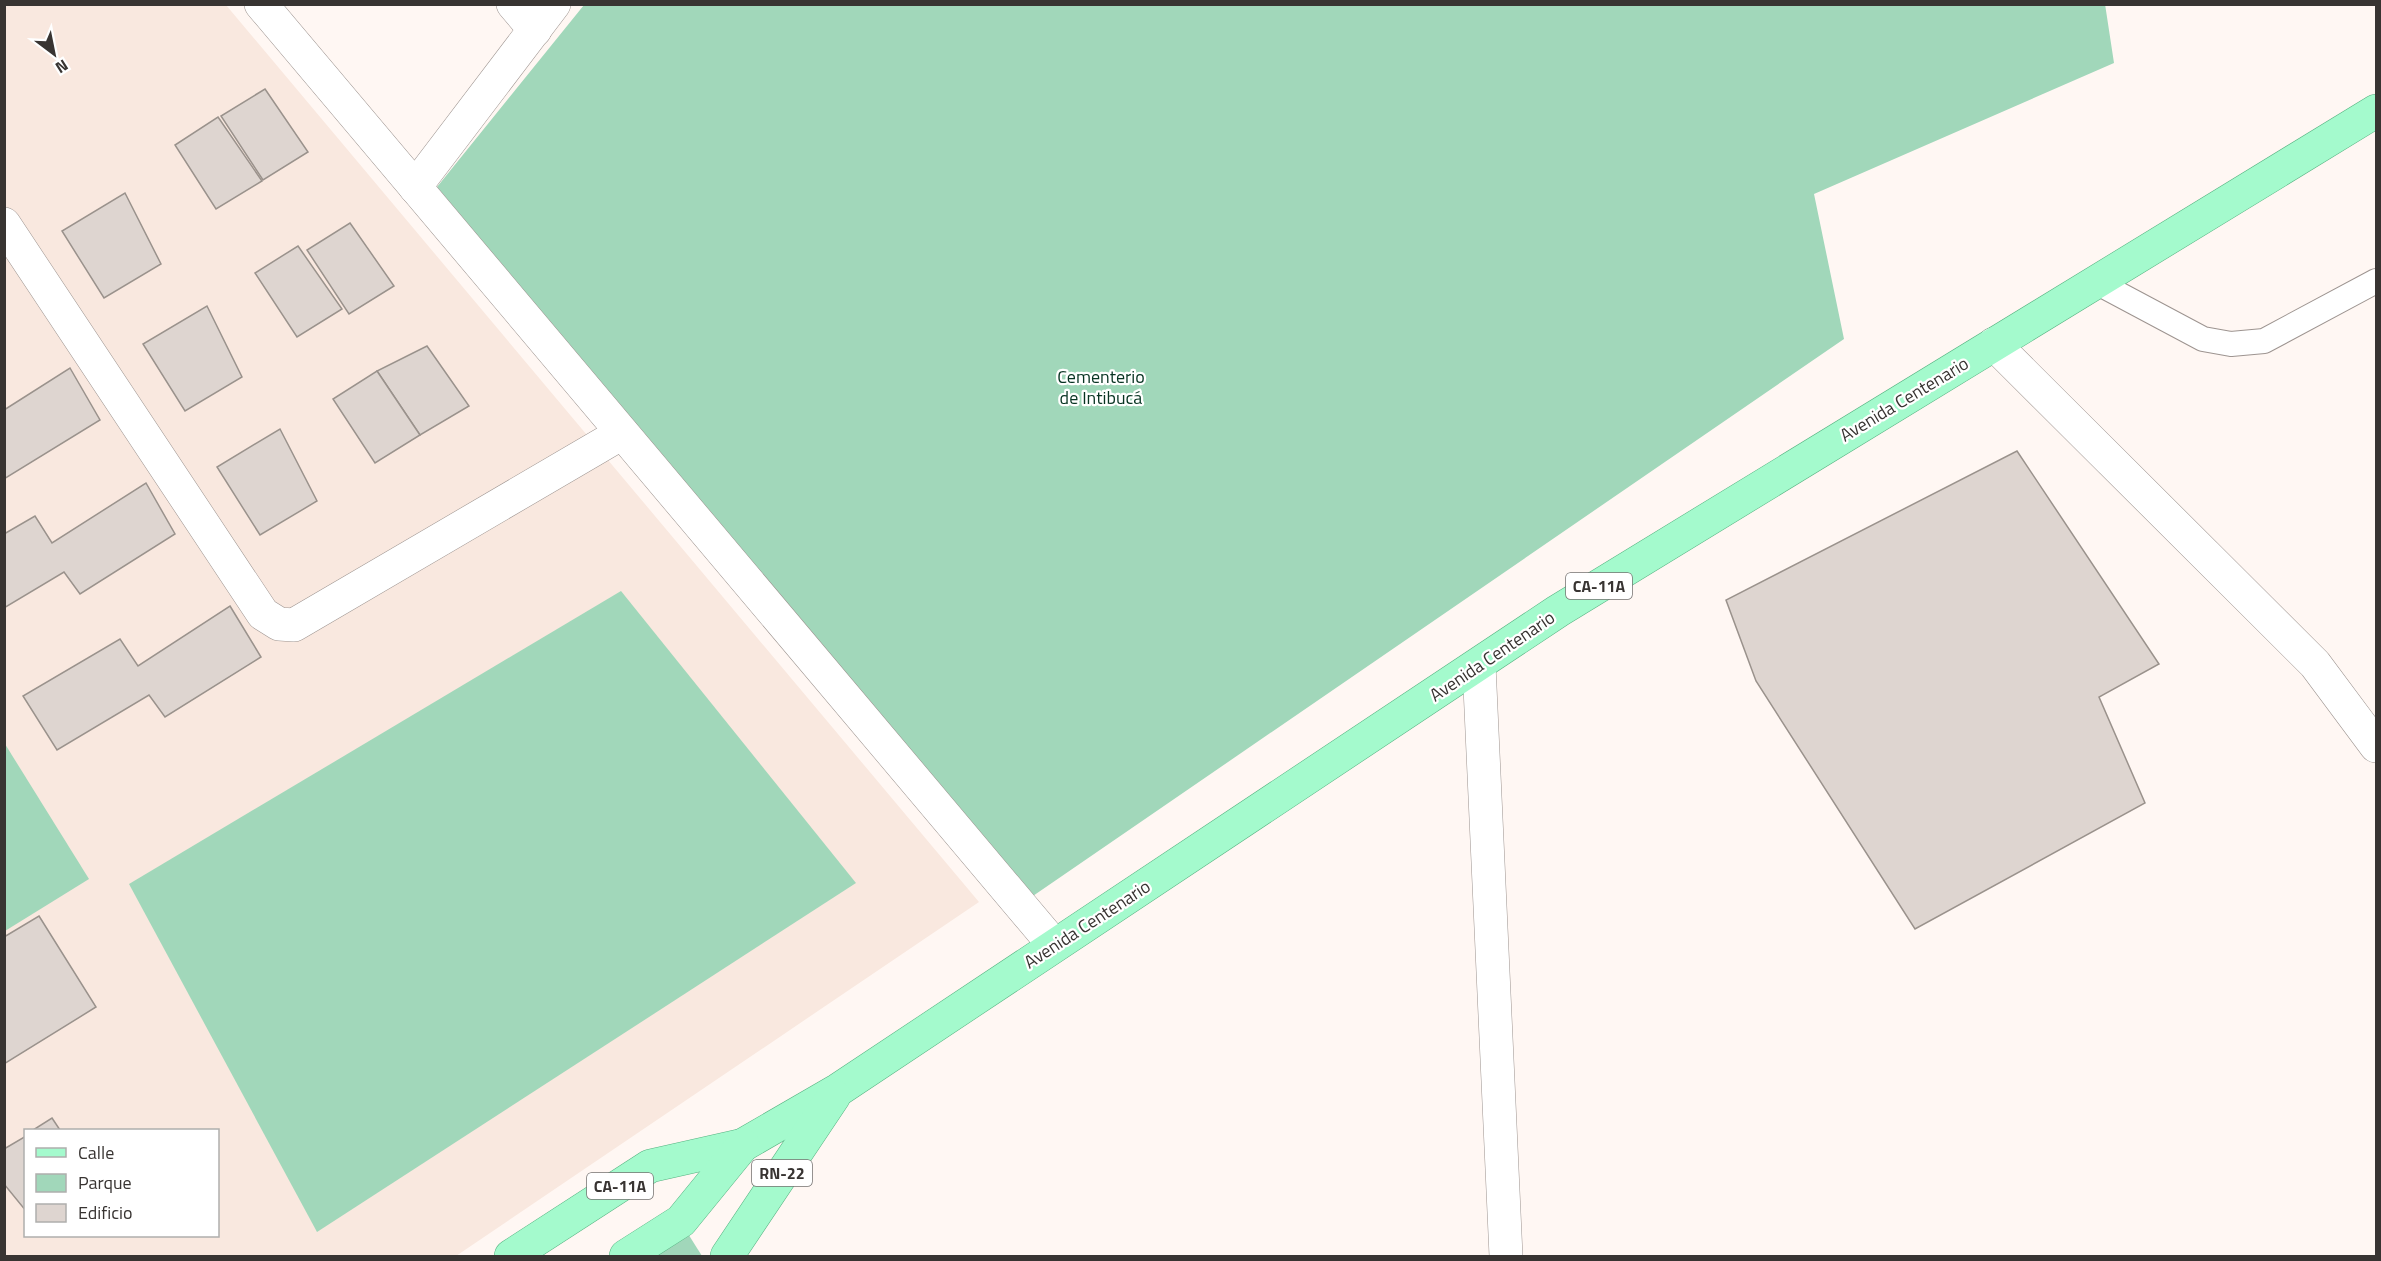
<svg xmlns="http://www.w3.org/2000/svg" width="2381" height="1261" font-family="'Titillium Web',sans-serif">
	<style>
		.built { fill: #f9e8df; fill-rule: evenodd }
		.green { fill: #a1d7ba }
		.building { fill: #ded5d0; stroke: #9a928c; stroke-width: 1.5 }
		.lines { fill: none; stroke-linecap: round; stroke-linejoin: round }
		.lane-casing { stroke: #9d9490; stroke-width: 26 }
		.street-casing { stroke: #9d9490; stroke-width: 34 }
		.primary-casing { stroke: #57b281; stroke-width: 34 }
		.lane { stroke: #fff; stroke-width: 24 }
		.street { stroke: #fff; stroke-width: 33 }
		.primary { stroke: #a4facd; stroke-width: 33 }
		.labels { text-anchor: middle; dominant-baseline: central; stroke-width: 4.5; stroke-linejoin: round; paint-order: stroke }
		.shield { fill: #fff; stroke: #747170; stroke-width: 1.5 }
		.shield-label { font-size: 16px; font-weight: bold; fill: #383432 }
		.park-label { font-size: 18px; fill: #063321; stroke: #fff }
		.street-label { font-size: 18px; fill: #383432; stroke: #fff }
	</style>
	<rect width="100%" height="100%" fill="#fff7f3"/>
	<path class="built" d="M 5,5 L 226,5 L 979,902 L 456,1256 L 5,1256 ZM 26,1130 L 218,1130 L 218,1236 L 26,1236 Z"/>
	<g class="green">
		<polygon points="2105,4 2114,63 1814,194 1844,339 1030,898 437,187 584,5"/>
		<polygon points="621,591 856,883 317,1232 129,884"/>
		<polygon points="5,744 89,879 5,931 4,931"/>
		<polygon points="685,1229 702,1256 642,1256"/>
	</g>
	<g class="building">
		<polygon points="265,89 308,152 263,180 221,116"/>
		<polygon points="218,117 262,181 216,209 175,145"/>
		<polygon points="125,193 161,264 104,298 62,231"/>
		<polygon points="350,223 394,286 349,314 307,250"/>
		<polygon points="298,246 342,309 297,337 255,273"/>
		<polygon points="207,306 242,377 185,411 143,344"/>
		<polygon points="427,346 469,406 420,435 377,371"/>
		<polygon points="70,368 100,420 4,479 4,410"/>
		<polygon points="377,371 420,435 375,463 333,399"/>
		<polygon points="280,429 317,501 260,535 217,467"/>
		<polygon points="2017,451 2159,664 2099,697 2145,803 1915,929 1756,681 1726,600"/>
		<polygon points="146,483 175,534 80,594 64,572 4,608 4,534 35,516 52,543"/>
		<polygon points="230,606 261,657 165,717 149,695 57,750 23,696 120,639 138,666"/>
		<polygon points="39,916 96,1007 4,1064 4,937"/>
		<polygon points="52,1118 60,1130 33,1130"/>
		<polygon points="26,1136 26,1211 4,1184 4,1149"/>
	</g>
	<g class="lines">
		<g class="lane-casing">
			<polyline id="lane" points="2096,282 2203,339 2231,344 2264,341 2376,281"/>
		</g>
		<g class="street-casing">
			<g id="street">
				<polyline points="261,4 1054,945"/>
				<polyline points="513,4 535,30"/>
				<polyline points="415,187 554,4"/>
				<polyline points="4,224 263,614 279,624 294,625 622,433"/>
				<polyline points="1994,344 2315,664 2376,746"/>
				<polyline points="1479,665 1506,1256"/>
			</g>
		</g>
		<g class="primary-casing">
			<g id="primary">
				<polyline points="511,1256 650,1166 743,1145 838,1090 1558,611 2376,111"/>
				<polyline points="626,1256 681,1221 743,1145"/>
				<polyline points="727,1256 834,1096"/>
			</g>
		</g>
		<use href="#lane" class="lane"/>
		<use href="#street" class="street"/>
		<use href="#primary" class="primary"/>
	</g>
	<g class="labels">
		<g class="shield">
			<rect x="1566" y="573" width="66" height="26" rx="4.5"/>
			<rect x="752" y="1160" width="60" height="26" rx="4.5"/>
			<rect x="587" y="1173" width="66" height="26" rx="4.5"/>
		</g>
		<g class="shield-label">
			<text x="1599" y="586">CA-11A</text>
			<text x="782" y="1173">RN-22</text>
			<text x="620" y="1186">CA-11A</text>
		</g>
		<g class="park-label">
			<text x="1101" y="376">Cementerio<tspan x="1101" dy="21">de Intibucá</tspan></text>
		</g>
		<g class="street-label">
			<text transform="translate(1904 399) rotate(-31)">Avenida Centenario</text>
			<text transform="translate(1492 656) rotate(-34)">Avenida Centenario</text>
			<text transform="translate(1087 924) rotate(-33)">Avenida Centenario</text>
		</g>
	</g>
	<rect width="2381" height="1261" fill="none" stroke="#383432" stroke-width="12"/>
	<rect x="24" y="1129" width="195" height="108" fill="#ffffff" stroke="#afaead" stroke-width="1.5"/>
	<rect x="36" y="1148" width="30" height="9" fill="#a4facd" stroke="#afaead" stroke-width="1.5"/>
	<text x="78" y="1159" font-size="18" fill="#383432">Calle</text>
	<rect x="36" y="1174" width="30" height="18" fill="#a1d7ba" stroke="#afaead" stroke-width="1.5"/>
	<text x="78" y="1189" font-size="18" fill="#383432">Parque</text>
	<rect x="36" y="1204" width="30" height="18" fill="#ded5d0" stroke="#afaead" stroke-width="1.5"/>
	<text x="78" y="1219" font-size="18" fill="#383432">Edificio</text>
	<g transform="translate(54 54) rotate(148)" stroke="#ffffff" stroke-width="4.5" paint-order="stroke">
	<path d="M0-4.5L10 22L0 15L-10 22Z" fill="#383432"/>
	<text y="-9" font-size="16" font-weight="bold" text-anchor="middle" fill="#383432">N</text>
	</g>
</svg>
